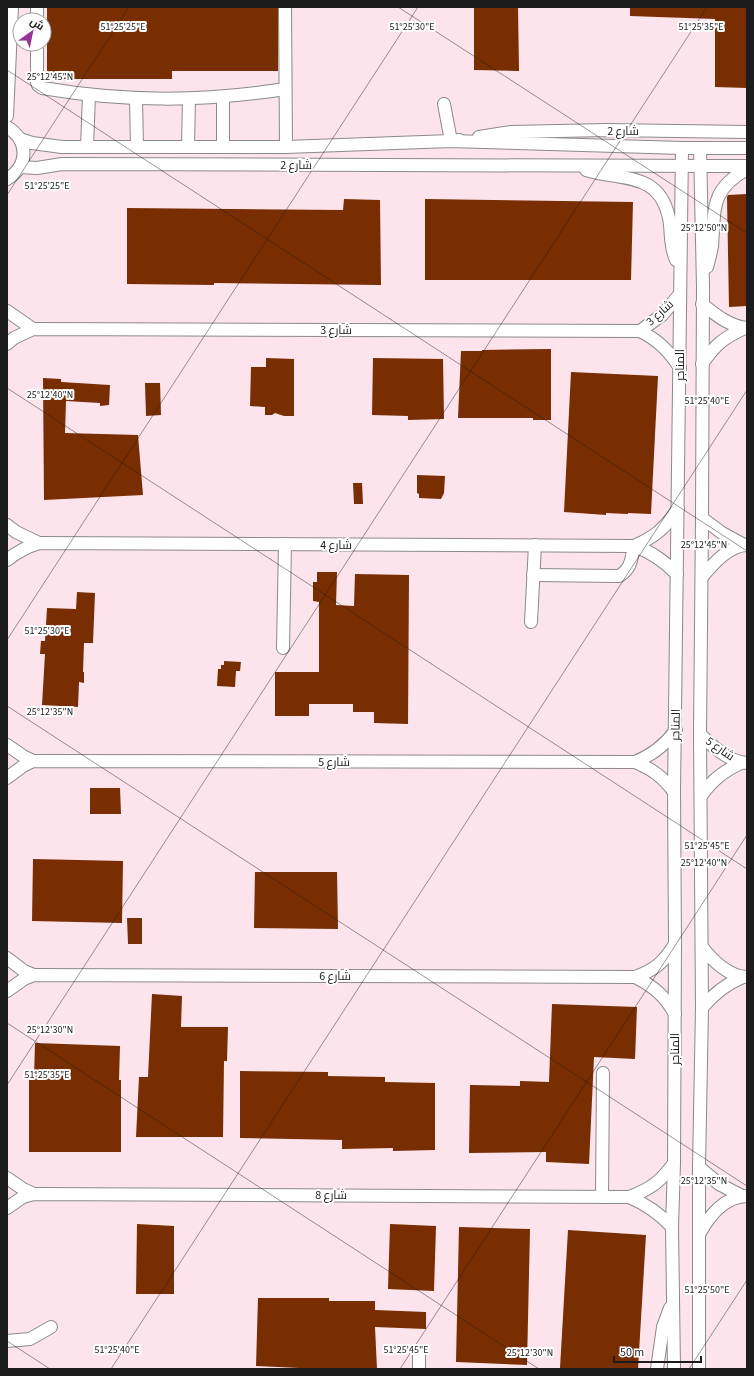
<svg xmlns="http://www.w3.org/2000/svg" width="754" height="1376" font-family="'Source Sans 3',Cairo,sans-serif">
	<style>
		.industrial { fill: #fce3ec; fill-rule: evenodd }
		.building { fill: #782e01 }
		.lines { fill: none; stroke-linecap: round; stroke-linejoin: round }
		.minor-casing { stroke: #8a8a8b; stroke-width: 14 }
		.minor { stroke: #fff; stroke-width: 12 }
		.ticks { fill: none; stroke: #1c1c1c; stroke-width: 1; stroke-opacity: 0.45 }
		.labels { text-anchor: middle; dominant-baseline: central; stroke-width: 4; stroke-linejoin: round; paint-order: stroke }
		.street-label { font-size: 12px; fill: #1c1c1c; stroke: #fff }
		.ticks-label { font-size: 10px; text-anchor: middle; fill: #1c1c1c; stroke: #fff; stroke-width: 4; stroke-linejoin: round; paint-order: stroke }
	</style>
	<rect width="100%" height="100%" fill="#f4f5f5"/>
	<path class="industrial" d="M 7,7 L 747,7 L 747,1369 L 7,1369 ZM 20,20 L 44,20 L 44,44 L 20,44 Z"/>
	<g class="building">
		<polygon points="47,7 278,7 278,71 172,71 172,79 47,79"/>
		<polygon points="474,7 518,7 519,71 474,70"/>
		<polygon points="630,7 747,7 747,88 715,87 715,19 630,16"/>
		<polygon points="747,194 747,306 729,307 727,197 728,195"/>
		<polygon points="344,199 380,200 381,285 214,283 214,285 127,284 127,208 343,210"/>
		<polygon points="425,199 633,202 631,280 425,280"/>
		<polygon points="551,349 551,420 533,420 533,418 458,418 461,351 482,351 482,350"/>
		<polygon points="266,358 294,359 294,416 284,416 275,413 272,415 265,415 265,407 250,406 251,367 266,367"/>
		<polygon points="373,358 443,359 444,419 408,420 408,416 372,415"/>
		<polygon points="571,372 658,376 651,514 628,513 628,514 606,513 606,515 564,512"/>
		<polygon points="43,378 61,379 61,382 110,385 109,405 100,406 100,403 66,401 65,433 138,435 143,495 44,500"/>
		<polygon points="145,383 160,383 161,415 146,416"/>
		<polygon points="417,475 445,476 444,493 441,499 419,498 419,494 417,493"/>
		<polygon points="353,483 362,483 363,504 354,504"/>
		<polygon points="317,572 337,572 336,605 354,606 355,574 409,575 408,724 374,723 374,712 353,712 353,704 309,704 309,716 275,716 275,672 319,672 319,602 313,601 313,582 317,582"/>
		<polygon points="77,592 95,593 93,643 84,643 83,672 84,672 84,683 79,682 78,707 42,705 45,654 40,654 41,641 45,641 47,608 76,609"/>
		<polygon points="224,661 241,662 240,671 236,671 235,687 217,686 218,669 221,669 221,665 224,665"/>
		<polygon points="90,788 120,788 121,814 90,814"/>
		<polygon points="33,859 123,861 122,923 32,921"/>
		<polygon points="255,872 337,872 338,929 254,928"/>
		<polygon points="127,918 142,918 142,944 128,944"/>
		<polygon points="152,994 182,996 181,1027 228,1027 227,1061 224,1061 223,1137 136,1137 139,1077 148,1077"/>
		<polygon points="552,1004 637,1007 635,1059 594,1057 589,1164 546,1162 546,1152 469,1153 470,1085 520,1086 520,1081 549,1082"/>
		<polygon points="35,1043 120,1046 119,1080 121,1080 121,1152 29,1152 29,1079 34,1079"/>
		<polygon points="240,1071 328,1072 328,1076 385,1077 385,1082 435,1083 435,1150 393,1151 393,1148 342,1149 342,1140 240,1138"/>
		<polygon points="137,1224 174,1226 174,1294 136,1294"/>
		<polygon points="390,1224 436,1226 434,1291 388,1289"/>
		<polygon points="459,1227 530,1229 527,1365 456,1362"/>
		<polygon points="568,1230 646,1235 638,1369 583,1369 560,1368"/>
		<polygon points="258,1298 329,1298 329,1301 375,1301 375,1310 426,1312 426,1329 375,1327 377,1369 321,1369 256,1366"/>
	</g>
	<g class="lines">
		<g class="minor-casing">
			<g id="minor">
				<polyline points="37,7 37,20"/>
				<polyline points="285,7 286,147"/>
				<path d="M 37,44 L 37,82 L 38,85 L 42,88 C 126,102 202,102 285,89"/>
				<polyline points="136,99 137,147"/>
				<polyline points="444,104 451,141 459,140"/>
				<polyline points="7,116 12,7"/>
				<path d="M 7,127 C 29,140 29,166 7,179"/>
				<polyline points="479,137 511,132 606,130 747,132"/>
				<polyline points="20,139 32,143 62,147 286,147 451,141 682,148 747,148"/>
				<polyline points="87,147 89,95"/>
				<polyline points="188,147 189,99"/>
				<polyline points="223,147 223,97"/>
				<polyline points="20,167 37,168 62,164 713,166 747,166"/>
				<path d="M 586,170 C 622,181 659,171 669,218 C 671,227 670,236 672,245 C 672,250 674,255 676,260"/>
				<path d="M 707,267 C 709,260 711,253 712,246 C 715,208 710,190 747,169"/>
				<path d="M 702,304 C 716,315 729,326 747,328"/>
				<polyline points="7,311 33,329"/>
				<polyline points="640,331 662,315 680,294"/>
				<path d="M 7,344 L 14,338 L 33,329 L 640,331 C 658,340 669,351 680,368"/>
				<path d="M 702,364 C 716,344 723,338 745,328"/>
				<polyline points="702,518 722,533 744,545"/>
				<polyline points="7,525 16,532 39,543"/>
				<path d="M 634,546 C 655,537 665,528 678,509"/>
				<path d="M 7,560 C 17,552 26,547 39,543 L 634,546 C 652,552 664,561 677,574"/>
				<path d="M 533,575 L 619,576 C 632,568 631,559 634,546"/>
				<path d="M 702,577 C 712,565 729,545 747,545"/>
				<polyline points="531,622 535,545"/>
				<polyline points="283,648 285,544"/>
				<path d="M 700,734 C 712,746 729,762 747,763"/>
				<polyline points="7,745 23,756 33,761"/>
				<path d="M 635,762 C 653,755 665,745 676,730"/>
				<path d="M 7,778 L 23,766 L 33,761 L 635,762 C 652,769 663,777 674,792"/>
				<path d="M 701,796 C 712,780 724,771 741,763"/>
				<path d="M 702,947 C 712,960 729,977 747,977"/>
				<polyline points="7,958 24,971 34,975"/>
				<path d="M 635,977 C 653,986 665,996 675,1014"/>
				<path d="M 7,991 L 24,979 L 34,975 L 635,977 C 655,970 664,962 675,944"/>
				<path d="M 702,1008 C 714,993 726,984 743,977"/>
				<polyline points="699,1167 719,1184 742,1196"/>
				<polyline points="7,1178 23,1189 34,1194"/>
				<polyline points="602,1197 603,1073"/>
				<path d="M 629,1197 C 646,1204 659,1213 672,1227"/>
				<path d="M 7,1208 L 23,1197 L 34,1194 L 629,1197 C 651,1189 661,1181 674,1163"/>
				<path d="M 700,1233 C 709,1216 725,1196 747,1196"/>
				<polyline points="7,1341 30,1339 51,1327"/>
				<polyline points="419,1369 419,1353"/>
				<polyline points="657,1369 663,1327 670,1308"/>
				<polyline points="674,1369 672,1227 674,1163 675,943 674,792 682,148"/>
				<polyline points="699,1369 699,1167 702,1008 700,734 702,518 703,286 700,148"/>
			</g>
		</g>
		<use href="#minor" class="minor"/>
	</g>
	<path class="ticks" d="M 398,7 L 747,233M 7,70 L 747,551M 7,195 L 129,7M 7,388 L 747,869M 7,640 L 418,7M 7,706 L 747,1186M 7,1023 L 539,1369M 7,1085 L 707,7M 7,1341 L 50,1369M 111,1369 L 747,390M 400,1369 L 747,835M 689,1369 L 747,1280"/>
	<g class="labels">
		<g class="street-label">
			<text x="623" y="131">شارع 2</text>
			<text x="296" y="165">شارع 2</text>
			<text transform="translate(660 313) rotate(-42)">شارع 3</text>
			<text x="336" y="330">شارع 3</text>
			<text transform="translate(680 365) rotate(-90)">المناجر</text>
			<text x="336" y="545">شارع 4</text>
			<text transform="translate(676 725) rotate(-89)">المناجر</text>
			<text transform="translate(720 749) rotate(35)">شارع 5</text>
			<text x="334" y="762">شارع 5</text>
			<text x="335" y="976">شارع 6</text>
			<text transform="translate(675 1049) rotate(-90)">المناجر</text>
			<text x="331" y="1195">شارع 8</text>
		</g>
	</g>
	<g class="ticks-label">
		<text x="701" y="30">51°25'35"E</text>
		<text x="123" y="30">51°25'25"E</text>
		<text x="412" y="30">51°25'30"E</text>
		<text x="50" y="80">25°12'45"N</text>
		<text x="47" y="189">51°25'25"E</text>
		<text x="704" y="231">25°12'50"N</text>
		<text x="50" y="398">25°12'40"N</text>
		<text x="707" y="404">51°25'40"E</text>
		<text x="704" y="548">25°12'45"N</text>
		<text x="47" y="634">51°25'30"E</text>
		<text x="50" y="715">25°12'35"N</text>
		<text x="707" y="849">51°25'45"E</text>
		<text x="704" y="866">25°12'40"N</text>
		<text x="50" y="1033">25°12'30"N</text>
		<text x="47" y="1078">51°25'35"E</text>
		<text x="704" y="1184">25°12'35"N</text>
		<text x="707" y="1293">51°25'50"E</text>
		<text x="117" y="1353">51°25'40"E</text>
		<text x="406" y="1353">51°25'45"E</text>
		<text x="530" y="1356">25°12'30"N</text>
	</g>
	<rect width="754" height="1376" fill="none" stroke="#1c1c1c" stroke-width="16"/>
	<g transform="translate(32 32) rotate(33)"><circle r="19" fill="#ffffff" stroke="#a4a4a4"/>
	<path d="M0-3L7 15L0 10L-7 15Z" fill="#963298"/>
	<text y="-6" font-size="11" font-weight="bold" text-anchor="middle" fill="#1c1c1c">ش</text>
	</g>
	<path d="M614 1356v6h87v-6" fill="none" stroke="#1c1c1c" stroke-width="2"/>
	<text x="620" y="1356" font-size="12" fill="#1c1c1c" stroke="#ffffff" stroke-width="3" paint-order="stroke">50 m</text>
</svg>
